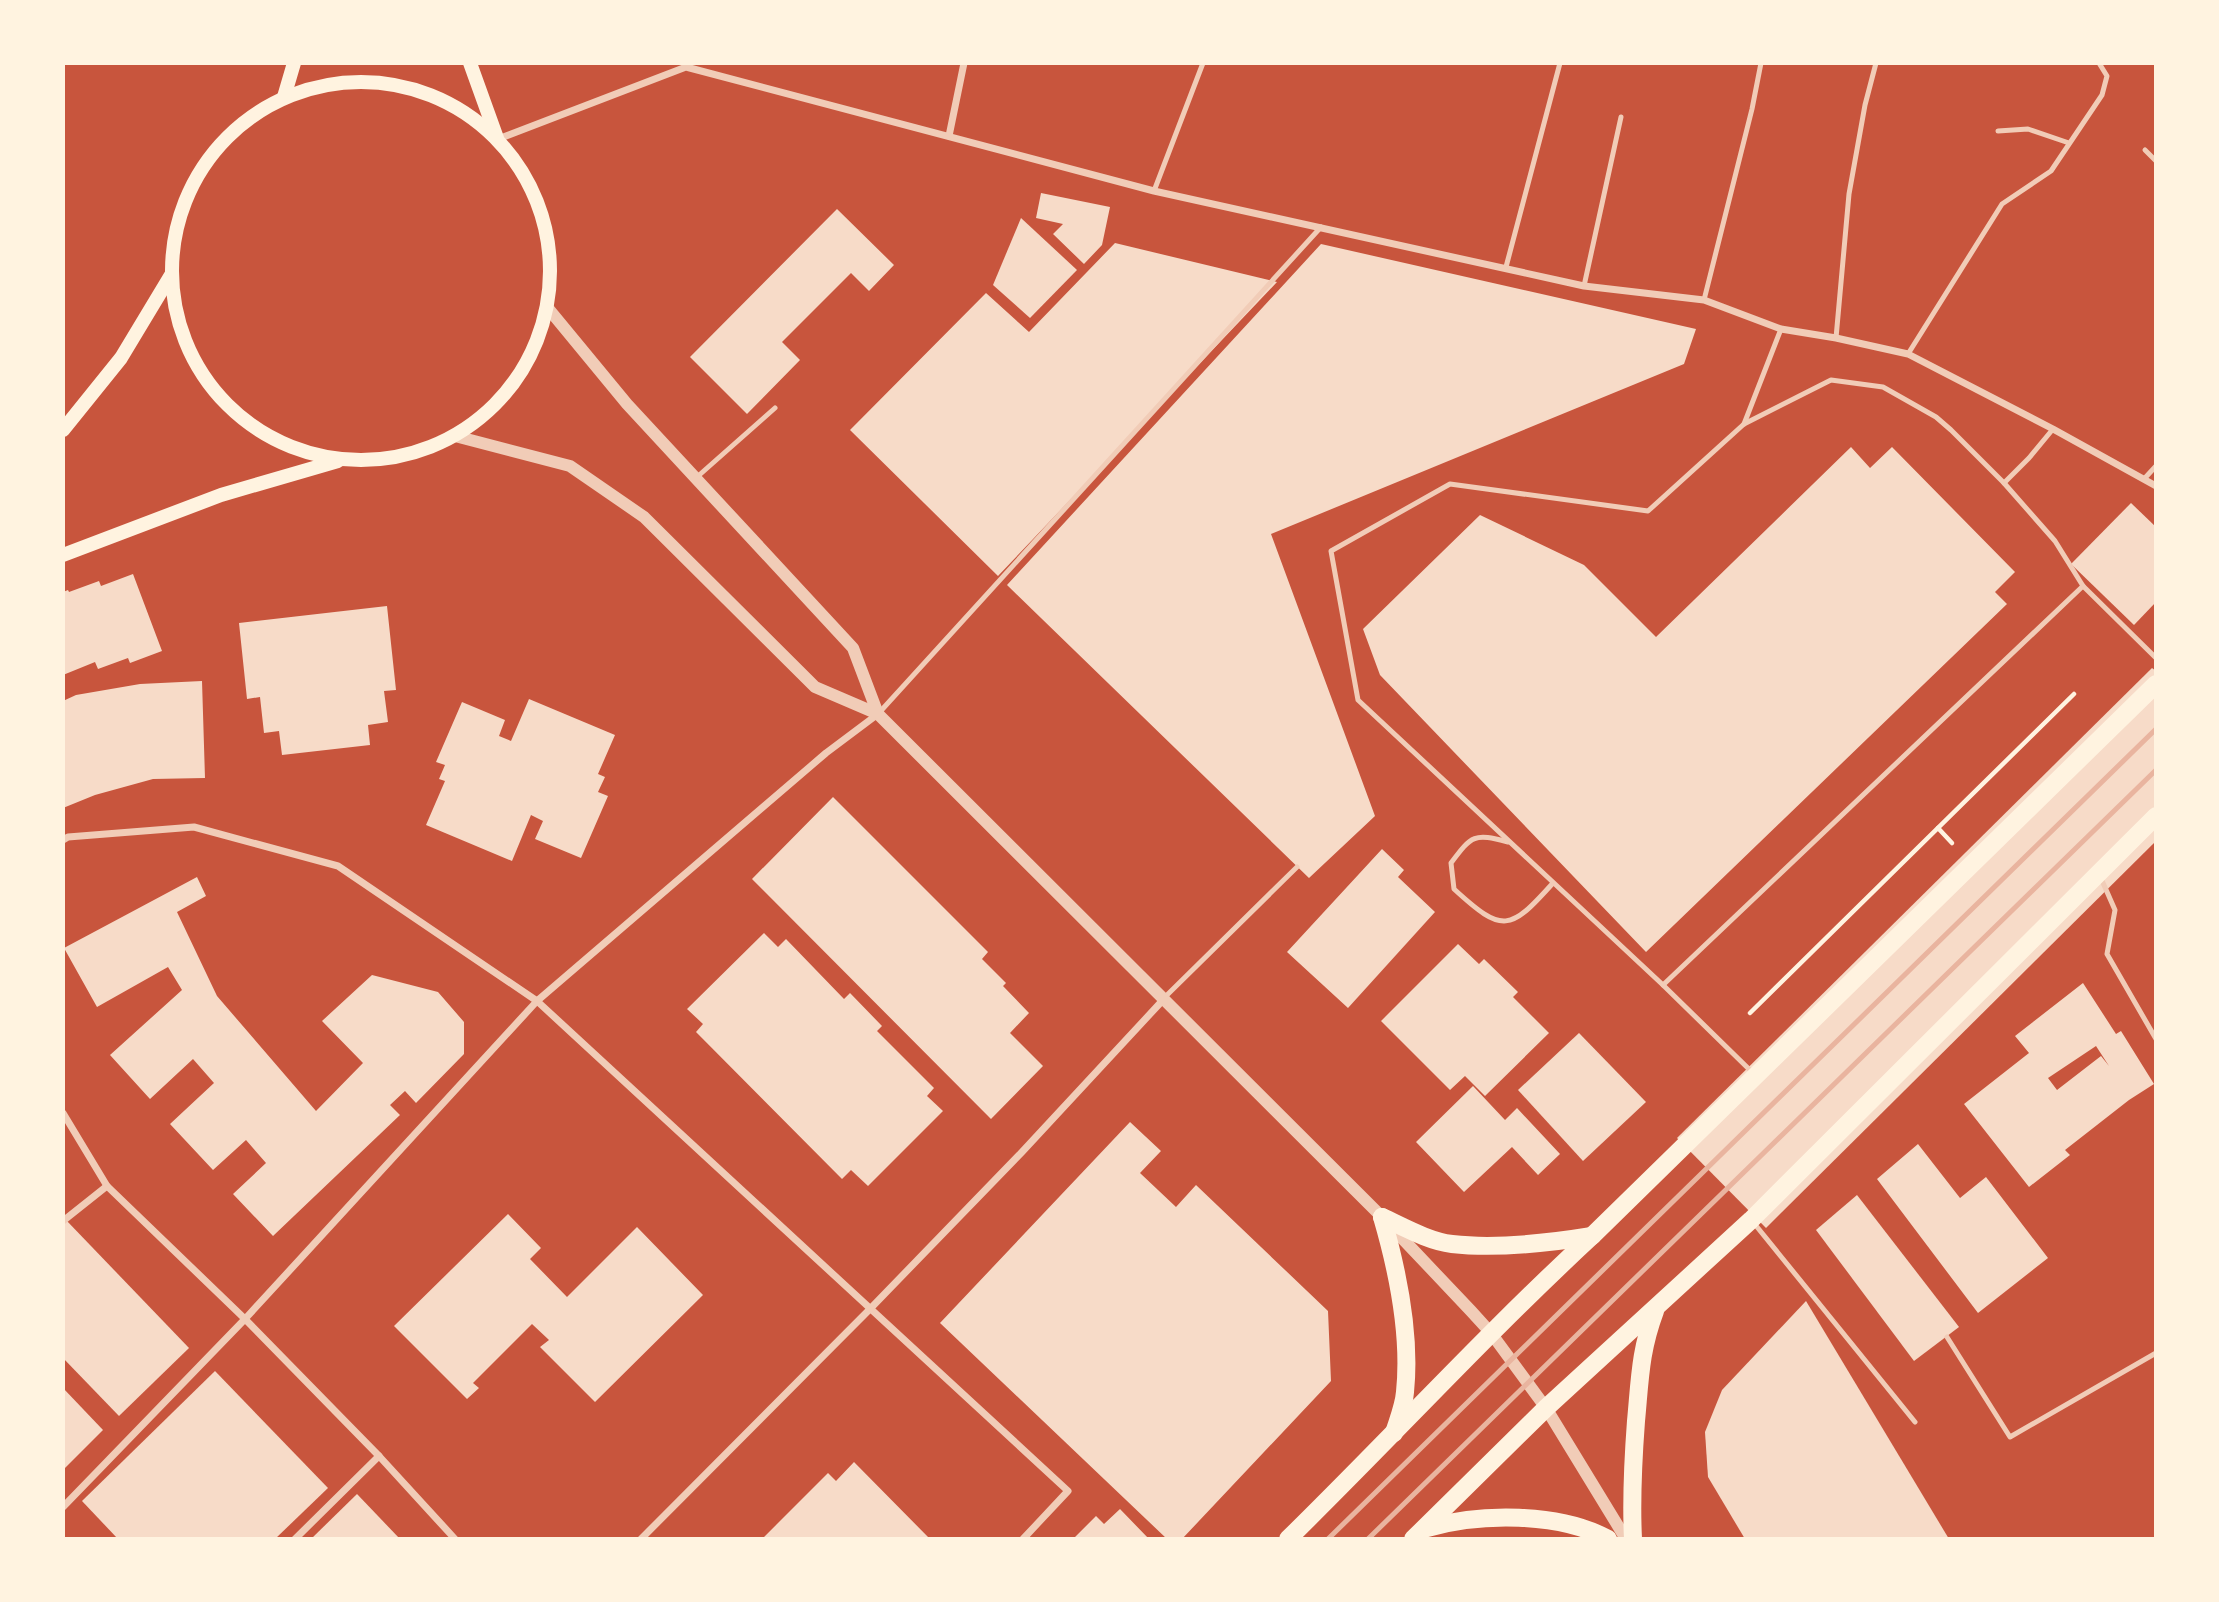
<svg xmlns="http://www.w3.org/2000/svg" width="2219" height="1602" font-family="Overpass,sans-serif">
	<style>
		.building { fill: #f7dbc8; fill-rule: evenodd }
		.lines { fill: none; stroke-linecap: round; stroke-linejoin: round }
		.path { stroke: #fff3e0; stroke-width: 4.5 }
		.service { stroke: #f1ccb7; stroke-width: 5 }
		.minor { stroke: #f1ccb7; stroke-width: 7 }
		.tertiary { stroke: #f1ccb7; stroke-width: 12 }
		.secondary { stroke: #fff3e0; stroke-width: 14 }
		.primary { stroke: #fff3e0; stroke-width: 18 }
		.rail { stroke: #e9b49f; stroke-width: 5 }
	</style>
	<rect width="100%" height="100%" fill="#c8553d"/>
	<g class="building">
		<polygon points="1041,193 1110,207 1102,245 1084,264 1053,234 1063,224 1036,218"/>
		<polygon points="837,209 894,265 869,291 851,273 782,342 800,360 747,414 690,357"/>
		<polygon points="1021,218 1077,270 1030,318 993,285"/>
		<polygon points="1115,243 1277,282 998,576 850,430 986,293 1029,332"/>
		<polygon points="1321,244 1696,329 1684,364 1271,534 1375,816 1309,878 1007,585"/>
		<polygon points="1851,447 1870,468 1892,447 2015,572 1995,592 2007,604 1646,952 1380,675 1363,629 1480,515 1584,565 1656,637"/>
		<polygon points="2131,503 2156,527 2156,602 2134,625 2071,564"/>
		<polygon points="133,574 162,651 130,663 128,658 98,669 95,662 63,675 63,592 68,590 69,592 99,581 101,586"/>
		<polygon points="387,606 396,690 384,691 388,722 368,725 370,745 282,755 279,731 264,733 260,697 247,699 239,623"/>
		<polygon points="2152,668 2156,671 2156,841 1766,1228 1677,1138"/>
		<polygon points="202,681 205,778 153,779 95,795 63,808 63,701 76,695 140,684"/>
		<polygon points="529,699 615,735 598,774 605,777 598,792 608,796 581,858 535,839 543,821 531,815 512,861 426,825 445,781 439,779 445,765 436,762 462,702 505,720 499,736 511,741"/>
		<polygon points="833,797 988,952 982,959 1006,983 1003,986 1029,1013 1010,1033 1043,1066 991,1119 752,879"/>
		<polygon points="1382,849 1404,870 1398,877 1435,912 1348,1008 1287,952"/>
		<polygon points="197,877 206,896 177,912 217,996 316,1111 363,1063 322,1021 372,975 438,992 464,1022 464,1054 416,1103 405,1091 390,1105 400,1115 273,1236 233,1194 266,1163 246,1140 213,1170 170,1124 214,1083 193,1059 150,1099 110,1055 182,990 168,967 97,1007 64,948"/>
		<polygon points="764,933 778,947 786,939 844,999 850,993 882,1026 877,1031 934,1088 927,1096 943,1111 868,1186 851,1170 842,1179 696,1032 703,1024 687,1009"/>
		<polygon points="1458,944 1479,964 1484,959 1518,992 1513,997 1549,1033 1485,1096 1465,1076 1450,1090 1381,1021"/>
		<path d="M 2083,983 L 2116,1034 L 2121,1031 L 2154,1084 L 2129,1100 L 2065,1150 L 2070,1155 L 2029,1187 L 1964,1104 L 2029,1053 L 2015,1036 ZM 2096,1046 L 2109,1066 L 2101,1056 L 2057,1090 L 2048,1078 Z"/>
		<polygon points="1579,1033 1646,1102 1583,1161 1518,1090"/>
		<polygon points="1473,1086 1505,1120 1517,1108 1560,1154 1538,1175 1512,1147 1464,1192 1416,1142"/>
		<polygon points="1130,1122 1161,1151 1140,1173 1176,1207 1196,1185 1328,1311 1331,1381 1182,1539 1167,1539 940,1323"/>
		<polygon points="1918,1144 1960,1198 1986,1177 2048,1258 1978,1313 1877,1179"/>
		<polygon points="1857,1195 1959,1327 1914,1361 1816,1230"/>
		<polygon points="508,1214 541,1248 530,1259 567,1297 637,1227 703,1295 595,1402 540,1347 549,1340 532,1324 473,1383 479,1388 467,1399 394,1326"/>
		<polygon points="66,1220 189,1348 119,1416 63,1358 63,1223"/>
		<polygon points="1806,1301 1949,1539 1745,1539 1708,1477 1705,1432 1722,1390"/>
		<polygon points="215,1371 328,1488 275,1539 118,1539 82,1501"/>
		<polygon points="63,1388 103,1430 63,1470"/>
		<polygon points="854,1462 930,1539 762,1539 828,1473 836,1481"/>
		<polygon points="357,1494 400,1539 311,1539"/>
		<polygon points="1120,1509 1149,1539 1073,1539 1096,1516 1104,1524"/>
	</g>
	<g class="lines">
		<g class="path">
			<polyline points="1938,828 1952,843"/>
			<polyline points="1750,1013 2074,694"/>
		</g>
		<g class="service">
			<polyline points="1998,131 2028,129 2069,143"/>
			<polyline points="2145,150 2156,161"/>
			<polyline points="1154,191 1203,63"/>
			<polyline points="1506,267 1560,63"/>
			<polyline points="1584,286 1621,117"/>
			<polyline points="1704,300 1752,109 1761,63"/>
			<polyline points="1836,338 1849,194 1865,105 1876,63"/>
			<polyline points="1908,354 2002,204 2051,171 2102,95 2107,76 2099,63"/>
			<polyline points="1744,424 1781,329"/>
			<polyline points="697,477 775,408"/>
			<polyline points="2144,479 2156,466"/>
			<polyline points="2004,483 2029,458 2053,429"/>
			<polyline points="878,714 1321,227"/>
			<path d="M 1508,842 C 1474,833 1472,835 1451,863 L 1454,889 C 1503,934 1510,931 1553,883"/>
			<polyline points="2100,876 2115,910 2107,954 2156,1039"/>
			<polyline points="1663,985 2083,586"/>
			<polyline points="1165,997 1297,867"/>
			<polyline points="1755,1075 1663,985 1358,700 1331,551 1450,484 1648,511 1744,424 1831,380 1883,387 1936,417 1951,430 2004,483 2055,541 2083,586 2156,658"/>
			<polyline points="1753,1222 1915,1422"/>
			<polyline points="1947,1337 2010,1437 2156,1353"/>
		</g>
		<g class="minor">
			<polyline points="949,136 964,63"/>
			<polyline points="498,139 686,67 1154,191 1584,286 1704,300 1781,329 1836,338 1908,354 2053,429 2156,486"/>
			<polyline points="63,840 68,837 194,827 338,866 537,1001 1068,1491 1023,1539"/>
			<polyline points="63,1113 107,1186 245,1319 379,1456 455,1539"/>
			<polyline points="63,1221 107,1186"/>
			<polyline points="63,1507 245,1319 537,1001 826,753 878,714"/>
			<polyline points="295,1539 379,1456"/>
			<polyline points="641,1539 869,1310 1022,1152 1163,1000"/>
		</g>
		<g class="tertiary">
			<polyline points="547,307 627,404 853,648 878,714"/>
			<polyline points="455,436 570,466 644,517 815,687 878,714 1382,1217 1471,1311 1491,1333 1546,1408 1626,1539"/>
		</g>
		<g class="secondary">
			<polyline points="470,63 497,138"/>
			<circle cx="361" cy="271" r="189"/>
			<polyline points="284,97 294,63"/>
			<polyline points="63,430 121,358 171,275"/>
			<polyline points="63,555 221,495 338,461"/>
		</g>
		<g class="primary">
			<path d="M 1382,1217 C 1398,1272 1411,1334 1405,1392 C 1404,1406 1398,1420 1394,1433"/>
			<path d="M 1382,1217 C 1404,1227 1428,1241 1452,1244 C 1495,1249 1549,1243 1592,1236"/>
			<path d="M 1427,1528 C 1480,1513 1559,1512 1608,1539"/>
			<path d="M 1288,1539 C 1390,1439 1487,1333 1592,1236 L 2156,684"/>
			<polyline points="1413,1539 1546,1408 1751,1220 2156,816"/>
			<path d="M 1633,1539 C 1631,1499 1633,1461 1636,1421 C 1640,1379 1640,1351 1655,1311"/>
		</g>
		<g class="rail">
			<polyline points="1328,1539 2156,729"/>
			<polyline points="1368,1539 2156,770"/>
		</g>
	</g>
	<rect width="2219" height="1602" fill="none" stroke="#fff3e0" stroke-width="130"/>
</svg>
